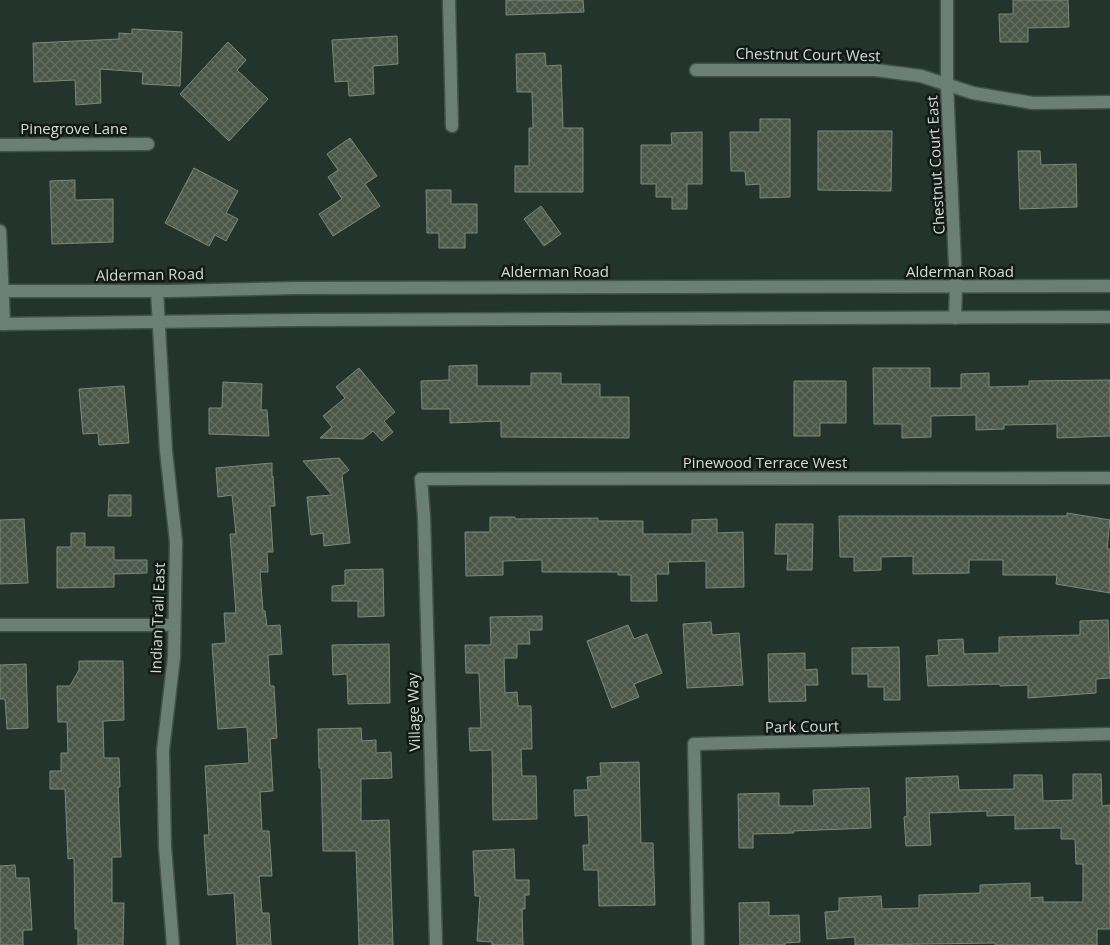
<svg xmlns="http://www.w3.org/2000/svg" width="1110" height="945" font-family="'Open Sans',sans-serif">
	<style>
		.building { fill: url(#building-cross-hatch); stroke: #7c897a }
		.lines { fill: none; stroke-linecap: round; stroke-linejoin: round }
		.minor-casing { stroke: #42514b; stroke-width: 15 }
		.secondary-casing { stroke: #42514b; stroke-width: 15 }
		.minor { stroke: #6b7f76; stroke-width: 12 }
		.secondary { stroke: #6b7f76; stroke-width: 12 }
		.labels { text-anchor: middle; dominant-baseline: central; stroke-width: 5; stroke-linejoin: round; paint-order: stroke }
		.street-label { font-size: 15px; fill: #d3ddd8; stroke: #121916 }
	</style>
	<defs>
		<pattern id="building-cross-hatch" width="8" height="8" patternUnits="userSpaceOnUse" patternTransform="scale(1.25)"><rect width="8" height="8" fill="#4b5749"/><path d="M0 0l8 8M0 8l8-8" fill="none" stroke="#646f62"/></pattern>
	</defs>
	<rect width="100%" height="100%" fill="#22342c"/>
	<g class="building">
		<polygon points="506,0 583,0 584,12 506,15"/>
		<polygon points="1013,0 1068,0 1069,27 1028,28 1028,42 1000,42 999,14 1013,14"/>
		<polygon points="132,29 182,32 180,86 142,84 143,72 100,69 101,103 76,105 75,80 34,82 33,43 119,39 119,33 132,34"/>
		<polygon points="397,36 398,64 373,66 374,94 349,96 348,81 335,82 332,40"/>
		<polygon points="228,42 246,60 237,70 268,99 229,141 180,94"/>
		<polygon points="545,53 546,66 561,65 563,128 583,128 583,192 515,192 515,166 529,166 529,128 533,128 532,92 517,92 516,54"/>
		<polygon points="760,119 790,119 790,197 760,198 760,184 746,185 745,171 731,171 730,132 760,132"/>
		<polygon points="818,131 892,131 891,191 818,190"/>
		<polygon points="702,132 702,184 687,184 687,209 672,209 672,197 656,197 656,184 641,184 641,145 672,145 671,133"/>
		<polygon points="350,138 377,176 365,184 380,206 333,236 319,214 342,199 328,177 338,170 327,154"/>
		<polygon points="1018,151 1040,151 1041,165 1076,164 1077,207 1020,209"/>
		<polygon points="194,168 238,191 226,213 238,219 226,241 215,235 209,246 165,223"/>
		<polygon points="75,180 75,200 113,199 113,242 52,244 50,181"/>
		<polygon points="426,190 451,190 451,204 477,204 477,233 465,233 465,248 439,248 439,233 427,233"/>
		<polygon points="541,206 561,234 544,246 524,219"/>
		<polygon points="477,365 477,386 531,386 531,373 561,373 561,384 600,384 600,397 629,397 629,438 501,437 501,421 450,423 450,409 422,409 421,381 449,380 449,366"/>
		<polygon points="359,368 395,412 384,421 393,432 382,441 373,431 363,439 320,438 332,427 323,416 345,398 336,387"/>
		<polygon points="873,368 930,368 930,388 961,388 961,374 989,373 989,387 1029,386 1029,381 1110,380 1110,436 1057,438 1057,424 1004,425 1004,429 976,430 976,415 931,416 931,437 902,438 902,424 874,424"/>
		<polygon points="794,381 846,381 846,423 820,423 820,436 794,436"/>
		<polygon points="223,382 262,384 261,410 267,410 269,436 209,434 209,408 222,408"/>
		<polygon points="124,386 129,443 99,445 98,433 83,434 79,389"/>
		<polygon points="339,458 349,470 342,475 350,543 324,546 323,533 311,535 307,497 332,495 303,461"/>
		<polygon points="272,463 272,477 273,476 275,506 270,506 273,552 267,552 268,572 260,572 263,611 265,611 267,626 280,625 282,654 268,655 270,686 274,686 277,738 270,739 273,791 260,792 262,831 269,831 272,876 259,876 262,913 269,913 271,945 237,945 234,893 208,895 204,835 209,835 205,766 249,763 247,727 218,729 212,644 226,643 224,613 236,613 230,534 236,534 232,495 218,497 216,468"/>
		<polygon points="109,495 131,495 131,516 108,516"/>
		<polygon points="1067,513 1110,520 1107,549 1110,549 1110,593 1056,584 1057,575 1003,575 1003,560 969,560 969,573 913,574 913,556 881,557 881,570 854,571 854,557 840,557 839,516 1067,516"/>
		<polygon points="490,517 515,517 515,519 598,518 598,521 643,521 643,534 692,534 692,520 717,519 717,533 743,532 744,587 706,588 706,561 668,562 669,574 656,574 657,601 631,601 631,575 618,575 618,572 542,572 542,560 503,561 503,575 466,576 465,532 490,532"/>
		<polygon points="24,519 28,583 0,584 0,520"/>
		<polygon points="776,524 813,524 812,570 787,570 788,554 775,554"/>
		<polygon points="71,533 85,533 85,547 114,547 114,560 147,560 147,573 114,574 114,587 57,588 57,547 71,547"/>
		<polygon points="383,569 384,616 358,617 358,601 332,601 332,586 345,585 345,570"/>
		<polygon points="542,616 542,630 529,630 530,644 517,644 517,658 504,658 505,693 517,692 518,706 531,706 532,749 521,749 522,776 536,776 537,819 493,820 492,750 470,751 469,728 481,728 479,673 466,673 465,645 491,645 490,617"/>
		<polygon points="1108,620 1110,678 1096,679 1096,693 1028,698 1028,685 1000,686 1000,684 928,686 926,656 939,655 938,640 963,639 964,654 999,653 999,637 1080,635 1080,621"/>
		<polygon points="711,622 712,635 739,633 743,685 687,688 683,624"/>
		<polygon points="628,625 634,639 647,634 662,673 634,684 639,697 612,708 587,641"/>
		<polygon points="389,644 390,703 348,704 347,674 333,675 332,645"/>
		<polygon points="899,647 900,700 884,700 884,687 868,687 868,674 852,674 852,648"/>
		<polygon points="805,653 805,670 817,669 818,685 805,685 806,701 769,702 768,654"/>
		<polygon points="79,661 123,661 124,720 103,721 104,758 119,758 120,787 118,787 121,857 112,857 112,903 124,903 123,945 78,945 78,929 75,929 74,858 68,859 65,789 50,789 50,771 61,771 61,753 68,753 67,722 58,722 57,686 70,686 79,670"/>
		<polygon points="26,664 28,728 7,729 5,699 0,699 0,665"/>
		<polygon points="361,728 362,741 376,740 376,753 391,752 392,778 361,779 361,821 389,820 393,945 359,945 356,851 323,851 321,768 319,768 318,729"/>
		<polygon points="639,762 641,843 653,843 655,905 599,906 598,870 584,870 583,845 589,845 588,815 575,816 574,790 588,790 587,777 601,776 600,763"/>
		<polygon points="1073,774 1101,774 1102,806 1110,805 1110,929 1097,929 1097,945 995,945 995,943 855,945 855,937 827,939 825,912 839,911 839,898 881,896 882,909 919,908 919,895 980,893 980,885 1030,883 1030,898 1043,897 1043,902 1083,902 1083,864 1076,864 1075,839 1061,839 1061,828 1015,829 1015,815 987,816 987,811 929,813 931,845 906,846 904,817 907,816 906,778 958,776 959,790 1014,789 1014,775 1042,775 1043,801 1073,800"/>
		<polygon points="869,788 871,828 793,831 794,833 753,834 753,848 739,848 738,794 779,793 779,806 814,806 813,790"/>
		<polygon points="514,849 515,880 529,880 529,895 525,895 525,909 522,909 523,945 492,945 492,942 477,941 480,896 475,896 473,851"/>
		<polygon points="15,865 16,878 29,878 32,930 23,930 23,945 0,945 0,866"/>
		<polygon points="769,902 769,916 799,915 800,942 785,943 785,945 740,945 739,903"/>
	</g>
	<g class="lines">
		<g class="minor-casing">
			<g id="minor">
				<polyline points="449,0 452,126"/>
				<polyline points="947,0 947,85 956,287 955,318"/>
				<polyline points="696,70 875,70 921,76 973,93 1033,103 1110,102"/>
				<polyline points="0,145 148,144"/>
				<polyline points="0,231 4,324"/>
				<polyline points="157,291 166,451 176,542 174,657 163,750 165,847 173,945"/>
				<polyline points="0,625 174,625"/>
				<polyline points="436,945 424,517 421,479 1110,478"/>
				<polyline points="698,945 694,744 1110,734"/>
			</g>
		</g>
		<g class="secondary-casing">
			<g id="secondary">
				<polyline points="0,291 170,291 294,288 1110,286"/>
				<polyline points="0,324 297,320 1110,317"/>
			</g>
		</g>
		<use href="#minor" class="minor"/>
		<use href="#secondary" class="secondary"/>
	</g>
	<g class="labels">
		<g class="street-label">
			<text transform="translate(808 54) rotate(1)">Chestnut Court West</text>
			<text x="74" y="128">Pinegrove Lane</text>
			<text transform="translate(935 165) rotate(-93)">Chestnut Court East</text>
			<text x="555" y="271">Alderman Road</text>
			<text x="960" y="271">Alderman Road</text>
			<text transform="translate(150 274) rotate(-1)">Alderman Road</text>
			<text x="765" y="462">Pinewood Terrace West</text>
			<text transform="translate(157 618) rotate(-88)">Indian Trail East</text>
			<text transform="translate(413 712) rotate(-92)">Village Way</text>
			<text transform="translate(802 726) rotate(-1)">Park Court</text>
		</g>
	</g>
</svg>
